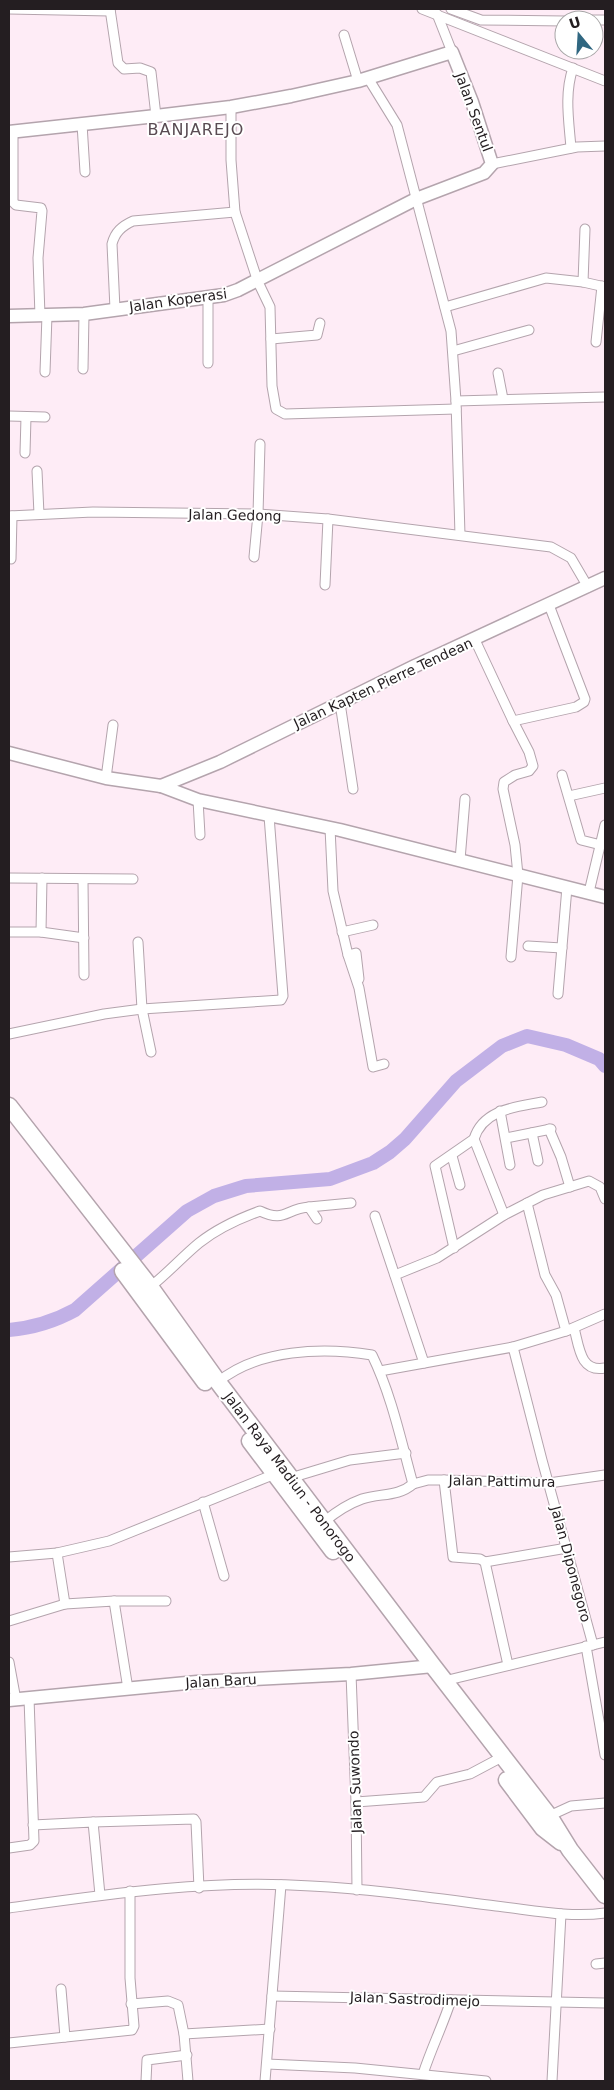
<svg xmlns="http://www.w3.org/2000/svg" width="614" height="2090" font-family="'DejaVu Sans',sans-serif">
	<style>
		.lines { fill: none; stroke-linecap: round; stroke-linejoin: round }
		.river { stroke: #c1b0e6; stroke-width: 14 }
		.street-casing { stroke: #b4a4ad; stroke-width: 11 }
		.secondary-casing { stroke: #b4a4ad; stroke-width: 15 }
		.highway-casing { stroke: #b4a4ad; stroke-width: 19 }
		.street { stroke: #fff; stroke-width: 9 }
		.secondary { stroke: #fff; stroke-width: 12 }
		.highway { stroke: #fff; stroke-width: 16 }
		.labels { text-anchor: middle; dominant-baseline: central; stroke-width: 4; stroke-linejoin: round; paint-order: stroke }
		.street-label { font-size: 14px; fill: #241e21; stroke: #fff }
		.quarter-label { font-size: 16px; letter-spacing: 1px; fill: #5a4b53; stroke: #fff }
	</style>
	<rect width="100%" height="100%" fill="#feecf6"/>
	<g class="lines">
		<path class="river" d="M 9,1330 C 32,1328 55,1321 75,1310 L 187,1211 L 214,1196 L 246,1186 L 330,1179 L 373,1163 L 390,1152 L 405,1139 L 456,1081 L 502,1046 L 527,1036 L 566,1045 L 599,1059 L 605,1066"/>
		<g class="street-casing">
			<g id="street">
				<polyline points="9,9 110,11"/>
				<polyline points="110,9 118,63 124,69 140,68 151,72 156,116"/>
				<polyline points="422,9 605,81"/>
				<polyline points="451,9 481,20 564,21"/>
				<polyline points="437,14 452,52"/>
				<polyline points="592,20 605,20"/>
				<polyline points="344,35 358,81"/>
				<polyline points="368,78 397,125 451,331 456,401 460,535"/>
				<polyline points="231,107 231,160 235,212 258,282 270,307 272,386 276,409 285,414 456,409"/>
				<polyline points="82,124 85,172"/>
				<polyline points="13,132 13,202 16,205 41,208 42,211 38,258 40,316"/>
				<path d="M 571,148 C 569,122 564,94 573,68"/>
				<polyline points="492,164 577,147 605,146"/>
				<polyline points="583,282 585,229"/>
				<polyline points="208,297 208,363"/>
				<polyline points="445,307 546,278 583,282 605,287"/>
				<path d="M 115,309 L 112,244 C 115,232 122,226 133,221 L 235,212"/>
				<polyline points="271,339 317,335 320,323"/>
				<polyline points="596,342 602,286"/>
				<polyline points="453,351 529,330"/>
				<polyline points="83,369 84,314"/>
				<polyline points="45,372 47,315"/>
				<polyline points="498,373 503,399"/>
				<polyline points="456,401 605,397"/>
				<polyline points="9,416 45,417"/>
				<polyline points="25,453 26,417"/>
				<polyline points="37,471 39,514"/>
				<polyline points="9,516 93,512 258,514 328,519 551,547 571,558 588,587"/>
				<polyline points="254,557 258,514 260,444"/>
				<polyline points="11,559 12,516"/>
				<polyline points="325,585 328,519"/>
				<polyline points="475,640 513,721"/>
				<polyline points="340,703 353,789"/>
				<polyline points="562,775 581,840 601,845"/>
				<polyline points="106,778 113,725"/>
				<polyline points="569,796 605,788"/>
				<polyline points="198,800 200,835"/>
				<polyline points="330,828 333,891 348,955 359,988 373,1067 384,1064"/>
				<polyline points="460,860 465,799"/>
				<polyline points="9,878 133,879"/>
				<polyline points="83,880 84,975"/>
				<polyline points="589,892 605,825"/>
				<polyline points="9,932 41,932 84,938"/>
				<polyline points="41,932 42,878"/>
				<polyline points="342,932 373,925"/>
				<polyline points="138,942 142,1009 151,1052"/>
				<polyline points="528,946 562,948"/>
				<polyline points="348,955 356,953 359,979"/>
				<polyline points="511,957 518,875 515,845 503,789 504,782 515,775 529,771 533,766 529,752 513,721 576,707 584,702 585,699 549,605"/>
				<polyline points="558,994 567,887"/>
				<polyline points="9,1034 104,1014 142,1009 281,1000 283,996 269,816"/>
				<polyline points="500,1111 510,1165"/>
				<polyline points="549,1129 561,1157 570,1187"/>
				<polyline points="532,1133 538,1161"/>
				<polyline points="506,1138 551,1129"/>
				<polyline points="452,1156 460,1185"/>
				<polyline points="527,1203 545,1275 556,1295 566,1331"/>
				<polyline points="309,1207 351,1203"/>
				<path d="M 504,1215 L 474,1139 C 483,1109 516,1107 542,1102"/>
				<polyline points="375,1216 424,1363"/>
				<polyline points="454,1248 435,1166 474,1139"/>
				<polyline points="395,1275 437,1258 504,1215 543,1195 589,1181 600,1187 605,1199"/>
				<path d="M 150,1287 C 167,1274 182,1257 199,1243 C 218,1228 238,1219 260,1211 C 285,1223 285,1209 309,1207 L 317,1219"/>
				<path d="M 574,1328 C 579,1346 580,1373 605,1368"/>
				<polyline points="513,1347 542,1460 593,1645"/>
				<polyline points="380,1371 513,1347 566,1331 605,1314"/>
				<path d="M 218,1382 C 258,1349 323,1347 372,1355 C 392,1396 401,1441 413,1484 L 428,1480 L 444,1480 L 549,1483 L 605,1475"/>
				<polyline points="287,1479 350,1460 406,1453"/>
				<polyline points="444,1480 453,1557 480,1559 485,1562 508,1665"/>
				<polyline points="203,1502 224,1576"/>
				<path d="M 325,1521 C 336,1512 348,1504 362,1499 C 380,1493 398,1497 413,1484"/>
				<polyline points="57,1553 65,1604"/>
				<polyline points="9,1557 57,1553 109,1541 275,1474"/>
				<polyline points="485,1562 567,1548"/>
				<polyline points="114,1601 166,1601"/>
				<polyline points="9,1621 65,1604 114,1601 128,1689"/>
				<polyline points="586,1646 605,1755"/>
				<polyline points="9,1662 16,1700"/>
				<polyline points="351,1674 356,1802 357,1890"/>
				<polyline points="444,1681 605,1642"/>
				<polyline points="356,1802 424,1797 437,1782 470,1774 502,1757"/>
				<polyline points="547,1817 571,1806 605,1803"/>
				<polyline points="93,1822 194,1819 196,1822 199,1888"/>
				<polyline points="33,1825 93,1822 100,1895"/>
				<polyline points="9,1848 30,1845 34,1841 29,1698"/>
				<path d="M 9,1908 C 108,1894 210,1879 311,1886 C 373,1889 434,1898 496,1906 C 532,1910 569,1918 605,1913"/>
				<polyline points="596,1964 605,1963"/>
				<polyline points="61,1989 65,2037"/>
				<polyline points="272,1996 605,2003"/>
				<polyline points="131,2004 168,2001 178,2005 184,2034 188,2081"/>
				<polyline points="184,2034 270,2029"/>
				<polyline points="9,2043 132,2030 134,2026 130,1978 130,1891"/>
				<polyline points="267,2064 355,2068 486,2081"/>
				<path d="M 423,2074 C 431,2049 443,2025 451,2000"/>
				<polyline points="146,2081 147,2060 187,2055"/>
				<polyline points="265,2081 281,1885"/>
				<polyline points="552,2081 561,1914"/>
			</g>
		</g>
		<g class="secondary-casing">
			<g id="secondary">
				<polyline points="9,132 156,116 231,107 291,96 358,81 452,52 472,102 492,164 484,173 416,199 238,290 224,295 84,314 9,316"/>
				<polyline points="9,753 106,778 161,786 198,800 340,830 605,897"/>
				<polyline points="161,786 220,762 415,666 605,578"/>
				<polyline points="9,1700 197,1682 351,1674 433,1666"/>
			</g>
		</g>
		<g class="highway-casing">
			<g id="highway">
				<polyline points="9,1106 148,1284 218,1382 433,1666 549,1816 570,1850 605,1895"/>
				<polyline points="123,1271 205,1382"/>
				<polyline points="250,1441 333,1551"/>
				<polyline points="507,1780 543,1828 561,1842"/>
			</g>
		</g>
		<use href="#street" class="street"/>
		<use href="#secondary" class="secondary"/>
		<use href="#highway" class="highway"/>
	</g>
	<g class="labels">
		<g class="street-label">
			<text transform="translate(474 112) rotate(70)">Jalan Sentul</text>
			<text transform="translate(178 300) rotate(-8)">Jalan Koperasi</text>
			<text transform="translate(235 515) rotate(1)">Jalan Gedong</text>
			<text transform="translate(383 683) rotate(-25)">Jalan Kapten Pierre Tendean</text>
			<text transform="translate(290 1477) rotate(53)">Jalan Raya Madiun - Ponorogo</text>
			<text transform="translate(502 1481) rotate(1)">Jalan Pattimura</text>
			<text transform="translate(571 1564) rotate(75)">Jalan Diponegoro</text>
			<text transform="translate(221 1681) rotate(-3)">Jalan Baru</text>
			<text transform="translate(355 1782) rotate(-92)">Jalan Suwondo</text>
			<text transform="translate(415 1999) rotate(2)">Jalan Sastrodimejo</text>
		</g>
		<g class="quarter-label">
			<text x="196" y="129">BANJAREJO</text>
		</g>
	</g>
	<rect width="614" height="2090" fill="none" stroke="#241e21" stroke-width="20"/>
	<g transform="translate(579 35) rotate(342)"><circle r="24" fill="#ffffff" stroke="#a7a5a6"/>
	<path d="M0-4L9 19L0 12L-9 19Z" fill="#306781"/>
	<text y="-8" font-size="14" font-weight="bold" text-anchor="middle" fill="#241e21">U</text>
	</g>
</svg>
